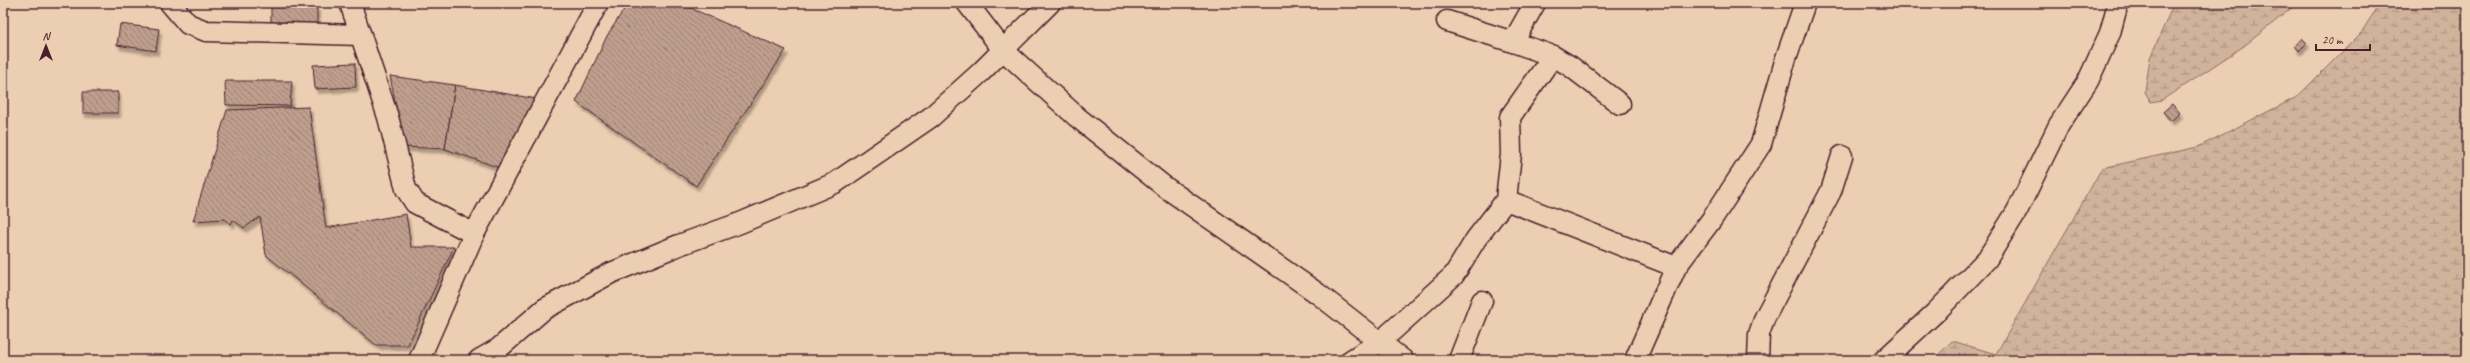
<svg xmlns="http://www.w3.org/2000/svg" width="2470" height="363" font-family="Caveat,sans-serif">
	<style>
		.wetland { fill: url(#wetland-marsh); stroke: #8e6964 }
		.building { fill: url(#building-back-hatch); stroke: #4a1f2b; filter: url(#shadow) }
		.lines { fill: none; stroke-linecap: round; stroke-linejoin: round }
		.minor-casing { stroke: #4a1f2b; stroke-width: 23 }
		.minor { stroke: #eccfb2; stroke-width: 20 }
	</style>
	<defs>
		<pattern id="wetland-marsh" width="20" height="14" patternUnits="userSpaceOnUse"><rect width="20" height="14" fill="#d1b39c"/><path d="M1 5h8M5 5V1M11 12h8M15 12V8" fill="none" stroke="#ac917f"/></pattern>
		<pattern id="building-back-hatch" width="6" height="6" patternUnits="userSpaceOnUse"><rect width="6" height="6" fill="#bf9e8d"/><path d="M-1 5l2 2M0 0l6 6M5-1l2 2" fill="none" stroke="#9d8073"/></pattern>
		<filter id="shadow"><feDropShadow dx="2.5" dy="4.5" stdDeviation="1" flood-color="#0004"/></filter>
	</defs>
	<rect width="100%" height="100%" fill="#eccfb2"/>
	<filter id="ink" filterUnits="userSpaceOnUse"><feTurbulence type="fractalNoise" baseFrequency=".025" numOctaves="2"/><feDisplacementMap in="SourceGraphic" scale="8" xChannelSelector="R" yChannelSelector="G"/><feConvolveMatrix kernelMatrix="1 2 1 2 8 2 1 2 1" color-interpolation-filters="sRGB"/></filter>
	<g filter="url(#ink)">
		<g class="wetland">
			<polygon points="2174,3 2298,3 2244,46 2162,100 2151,102 2145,92 2150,58"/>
			<polygon points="2380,3 2467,3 2467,360 1933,360 1952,341 1996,354 2102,168 2198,147 2297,97 2361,33"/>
		</g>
		<g class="building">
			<polygon points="628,3 679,3 786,50 696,186 576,102 607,36"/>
			<rect x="271" y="7" width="46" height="22"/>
			<polygon points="120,24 159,29 156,51 117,45"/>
			<polygon points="2302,38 2307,43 2299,51 2295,46"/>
			<polygon points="355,63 356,87 315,89 313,65"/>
			<polygon points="390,76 455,85 445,149 404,147"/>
			<polygon points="225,81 292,81 290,106 226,105"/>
			<polygon points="455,85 537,99 503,169 445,149"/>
			<rect x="83" y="92" width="35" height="21"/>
			<polygon points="2172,104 2180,113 2171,121 2163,112"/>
			<polygon points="309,107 326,228 406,214 411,247 454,247 408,345 376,345 266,255 260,217 244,228 233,220 231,224 225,219 193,221 227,110"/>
		</g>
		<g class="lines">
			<g class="minor-casing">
				<g id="minor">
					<polyline points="170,3 188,24 206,31 361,35"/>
					<polyline points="350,3 388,117 406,189 415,203 474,234"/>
					<polyline points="967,3 1003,50 1077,117 1165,187 1317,293 1403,360"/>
					<polyline points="1535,3 1513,42 1553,56 1570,66 1620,104"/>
					<polyline points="1447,21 1513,42"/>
					<polyline points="1506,200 1676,267"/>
					<polyline points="419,360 474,234 598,3"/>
					<polyline points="479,360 498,349 544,309 611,273 679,245 740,223 835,183 931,117 981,72 1050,3"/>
					<polyline points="1351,360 1380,342 1454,275 1476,239 1506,200 1511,154 1510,117 1553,56"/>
					<polyline points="1459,360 1482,301"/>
					<polyline points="1635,360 1676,267 1712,219 1761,144 1786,58 1805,3"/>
					<polyline points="1758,360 1759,334 1765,317 1831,191 1842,156"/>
					<polyline points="1884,360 1937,311 1987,259 2017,211 2059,125 2088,81 2110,33 2118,3"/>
				</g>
			</g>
			<use href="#minor" class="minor"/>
		</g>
	</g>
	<rect width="2470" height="363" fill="none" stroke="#eccfb2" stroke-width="16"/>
	<rect x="8" y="8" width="2454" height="347" fill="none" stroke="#4a1f2b" stroke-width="1.5" filter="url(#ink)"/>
	<g transform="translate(46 46)" stroke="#eccfb2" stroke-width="3" paint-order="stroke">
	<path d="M0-3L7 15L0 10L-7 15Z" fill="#4a1f2b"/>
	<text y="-6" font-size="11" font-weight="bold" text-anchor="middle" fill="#4a1f2b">N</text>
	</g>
	<path d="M2316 44v6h54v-6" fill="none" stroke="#4a1f2b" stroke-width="2"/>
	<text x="2322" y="44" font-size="12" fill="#4a1f2b" stroke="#eccfb2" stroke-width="3" paint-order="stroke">20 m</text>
</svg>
